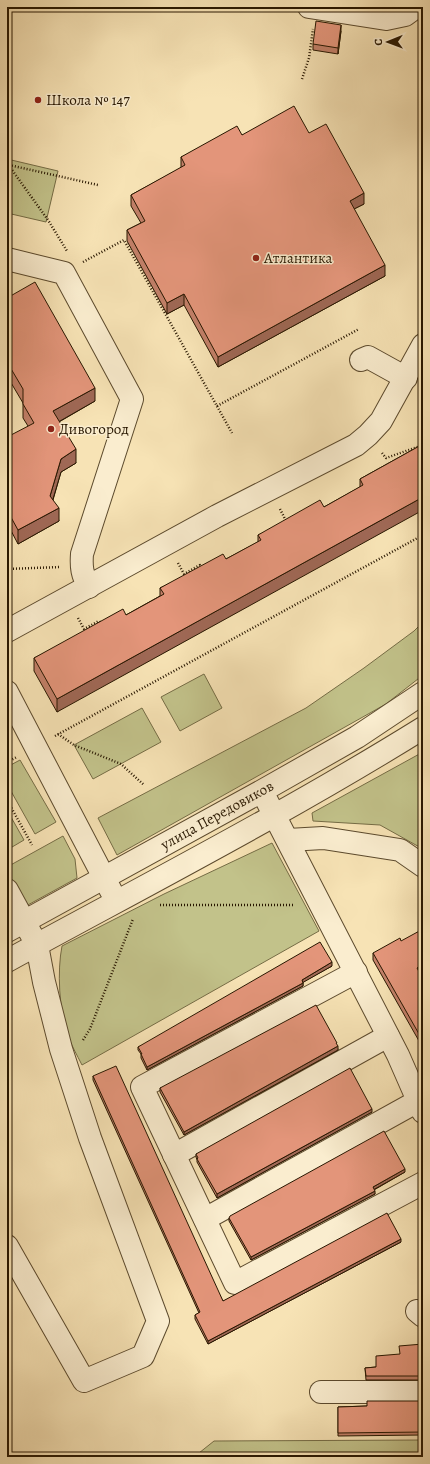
<svg xmlns="http://www.w3.org/2000/svg" width="430" height="1464" font-family="Alegreya,serif">
	<style>
		.green { fill: #c2c28a; stroke: #756c45 }
		.lines { fill: none; stroke-linecap: round; stroke-linejoin: round }
		.minor-casing { stroke: #5c4a2d; stroke-width: 24 }
		.path { stroke: #281700; stroke-width: 2.5; stroke-dasharray: 1 2; stroke-linecap: butt }
		.minor { stroke: #faedcf; stroke-width: 22 }
		.wall { fill: #c38069; stroke: #281700 }
		.shaded-wall { fill: #9f6855; stroke: #281700 }
		.building { fill: #e3957a; stroke: #281700 }
		.poi-dot { fill: #8f2418; stroke: #faedcf; stroke-width: 1.5 }
		.labels { text-anchor: middle; dominant-baseline: central; stroke-width: 3; stroke-linejoin: round; paint-order: stroke }
		.poi-label { font-size: 15px; fill: #281700; stroke: #faedcf; text-anchor: start }
		.street-label { font-size: 15px; fill: #281700; stroke: #faedcf }
	</style>
	<rect width="100%" height="100%" fill="#f7e3b5"/>
	<filter id="stains"><feTurbulence type="fractalNoise" baseFrequency=".005" numOctaves="4"/><feColorMatrix values="0 0 0 0 .2 0 0 0 0 .09 0 0 0 0 .02 0 0 0 .5 -.17"/></filter>
	<radialGradient id="worn" r=".72"><stop offset=".6" stop-color="#630" stop-opacity="0"/><stop offset="1" stop-color="#630" stop-opacity=".3"/></radialGradient>
	<g class="green">
		<polygon points="7,159 58,171 46,222 7,213"/>
		<polygon points="423,622 423,675 386,704 117,855 98,818 306,708 364,668 414,631"/>
		<polygon points="204,674 222,708 180,731 161,697"/>
		<polygon points="142,708 161,742 93,779 74,745"/>
		<polygon points="423,752 423,849 380,825 313,821 312,813"/>
		<polygon points="20,760 56,822 35,834 7,784 7,767"/>
		<polygon points="7,810 24,840 7,850"/>
		<polygon points="63,836 75,859 77,878 26,906 7,871 7,867"/>
		<path d="M 272,843 L 319,931 L 82,1065 C 77,1055 71,1045 68,1035 C 59,1011 57,971 62,946 L 164,894 Z"/>
		<polygon points="423,1440 423,1457 194,1457 214,1441"/>
	</g>
	<g class="lines">
		<g class="minor-casing">
			<g id="minor">
				<polyline points="309,7 386,19 405,15 416,7"/>
				<path d="M 7,259 L 64,273 L 132,399 L 82,554 C 81,567 82,575 89,587"/>
				<polyline points="361,360 368,357 406,378"/>
				<polyline points="7,631 217,516 356,445 368,435 381,421 423,345"/>
				<polyline points="7,692 111,891"/>
				<polyline points="267,801 398,1055 423,1112"/>
				<polyline points="288,840 323,838 400,850 423,866"/>
				<polyline points="7,890 37,945 44,982 61,1049 90,1138 158,1321 143,1356 84,1381 7,1246"/>
				<polyline points="7,931 262,791 357,737 423,693"/>
				<path d="M 7,961 C 146,885 288,812 423,728"/>
				<polyline points="356,972 142,1087 235,1283 423,1183"/>
				<polyline points="174,1155 388,1036"/>
				<polyline points="205,1219 418,1101"/>
				<polyline points="417,1311 423,1316"/>
				<polyline points="321,1392 423,1392"/>
			</g>
		</g>
		<g class="path">
			<polyline points="302,79 309,58 313,29"/>
			<polyline points="7,163 48,220 67,251"/>
			<polyline points="9,165 98,185"/>
			<polyline points="83,262 124,240 232,433"/>
			<polyline points="217,406 359,329"/>
			<polyline points="382,453 386,458 423,445"/>
			<polyline points="280,509 286,521 287,520"/>
			<polyline points="178,563 184,574 200,565 202,568"/>
			<polyline points="7,569 60,567"/>
			<polyline points="78,618 84,629 99,621 101,623"/>
			<polyline points="58,734 74,745 121,764 144,785"/>
			<polyline points="55,736 423,535"/>
			<polyline points="7,762 17,757"/>
			<polyline points="7,800 32,845"/>
			<polyline points="160,905 295,905"/>
			<polyline points="83,1040 90,1029 133,919"/>
		</g>
		<use href="#minor" class="minor"/>
	</g>
	<g class="wall">
		<polygon points="341,31 338,54 313,50 313,44"/>
		<polygon points="309,133 364,204 354,209 385,276 218,367 184,305 167,314 127,241 127,230 141,223 131,206 131,195 181,168 181,157 242,135"/>
		<polygon points="7,298 95,401 59,422 76,463 61,472 53,500 59,521 18,544 7,523 7,451 28,426 23,418 23,403 7,376"/>
		<polygon points="423,444 57,712 34,671 34,658 126,615 160,596 160,588 226,559 258,542 258,535 324,507 360,487 360,479"/>
		<polygon points="373,953 420,973 423,979 423,1048 373,960"/>
		<polygon points="332,966 303,982 303,986 147,1070 141,1058 141,1054 138,1050 138,1047"/>
		<polygon points="337,1045 338,1050 184,1135 160,1092 160,1088"/>
		<polygon points="93,1076 223,1301 401,1242 208,1344 195,1319 195,1315 199,1313 93,1080"/>
		<polygon points="372,1112 217,1198 197,1162 197,1160 196,1157 196,1154"/>
		<polygon points="405,1172 374,1190 375,1194 251,1260 229,1221 229,1218"/>
		<polygon points="423,1344 423,1380 366,1380 365,1368 376,1367"/>
		<polygon points="423,1401 423,1435 338,1436 338,1407 367,1406"/>
	</g>
	<g class="shaded-wall">
		<polygon points="341,25 341,31 338,54 338,48"/>
		<polygon points="364,193 364,204 350,211 350,201"/>
		<polygon points="385,265 385,276 218,367 218,357"/>
		<polygon points="184,294 184,305 167,314 167,303"/>
		<polygon points="95,388 95,401 53,425 53,411"/>
		<polygon points="76,449 76,463 61,472 50,509 50,496 61,459"/>
		<polygon points="423,497 423,510 57,712 57,699"/>
		<polygon points="59,508 59,521 18,544 18,530"/>
		<polygon points="332,962 332,966 302,983 302,980"/>
		<polygon points="423,964 423,972 417,975 417,968"/>
		<polygon points="303,983 303,986 147,1070 147,1067"/>
		<polygon points="338,1046 338,1050 184,1135 184,1132"/>
		<polygon points="372,1109 372,1112 217,1198 217,1194"/>
		<polygon points="405,1169 405,1172 373,1190 373,1187"/>
		<polygon points="375,1191 375,1194 251,1260 251,1257"/>
		<polygon points="401,1239 401,1242 208,1344 208,1341"/>
	</g>
	<g class="building">
		<polygon points="316,21 341,25 338,48 313,44"/>
		<polygon points="294,106 309,133 326,124 364,193 350,201 385,265 218,357 184,294 167,303 127,230 145,221 131,195 185,165 181,157 237,126 242,135"/>
		<polygon points="35,282 95,388 53,411 76,449 61,459 50,496 59,508 18,530 7,510 7,451 11,435 34,423 23,404 23,389 7,362 7,298"/>
		<polygon points="423,444 423,497 57,699 34,658 123,609 126,615 164,594 160,588 223,554 226,559 261,540 258,535 320,500 324,507 363,485 360,479"/>
		<polygon points="423,929 423,964 417,968 423,979 423,1041 373,953 400,938 401,941"/>
		<polygon points="320,942 332,962 302,980 303,983 147,1067 141,1054 142,1054 138,1047"/>
		<polygon points="316,1005 337,1043 336,1043 338,1046 184,1132 160,1088"/>
		<polygon points="116,1066 223,1301 387,1213 401,1239 208,1341 195,1315 200,1312 93,1076"/>
		<polygon points="350,1068 372,1109 217,1194 197,1159 198,1158 196,1154"/>
		<polygon points="384,1131 405,1169 373,1187 375,1191 251,1257 229,1218 230,1216"/>
		<polygon points="423,1344 423,1376 366,1376 365,1368 376,1367 376,1356 400,1354 399,1346"/>
		<polygon points="367,1401 423,1401 423,1432 338,1433 338,1407 367,1406"/>
	</g>
	<g class="poi-dot">
		<circle cx="38" cy="100" r="4"/>
		<circle cx="256" cy="258" r="4"/>
		<circle cx="51" cy="429" r="4"/>
	</g>
	<g class="labels">
		<g class="poi-label">
			<text x="46" y="100">Школа № 147</text>
			<text x="264" y="258">Атлантика</text>
			<text x="59" y="429">Дивогород</text>
		</g>
		<g class="street-label">
			<text transform="translate(217 815) rotate(-29)">улица Передовиков</text>
		</g>
	</g>
	<rect width="430" height="1464" fill="none" stroke="#f7e3b5" stroke-width="24"/>
	<rect x="8" y="8" width="414" height="1448" fill="none" stroke="#281700" stroke-width="2"/>
	<rect x="12" y="12" width="406" height="1440" fill="none" stroke="#281700"/>
	<g transform="translate(388 42) rotate(269)" stroke="#faedcf" stroke-width="3" paint-order="stroke">
	<path d="M0-3L7 15L0 10L-7 15Z" fill="#281700"/>
	<text y="-6" font-size="11" font-weight="bold" text-anchor="middle" fill="#281700">С</text>
	</g>
	<rect width="100%" height="100%" filter="url(#stains)"/>
	<rect width="100%" height="100%" fill="url(#worn)"/>
</svg>
